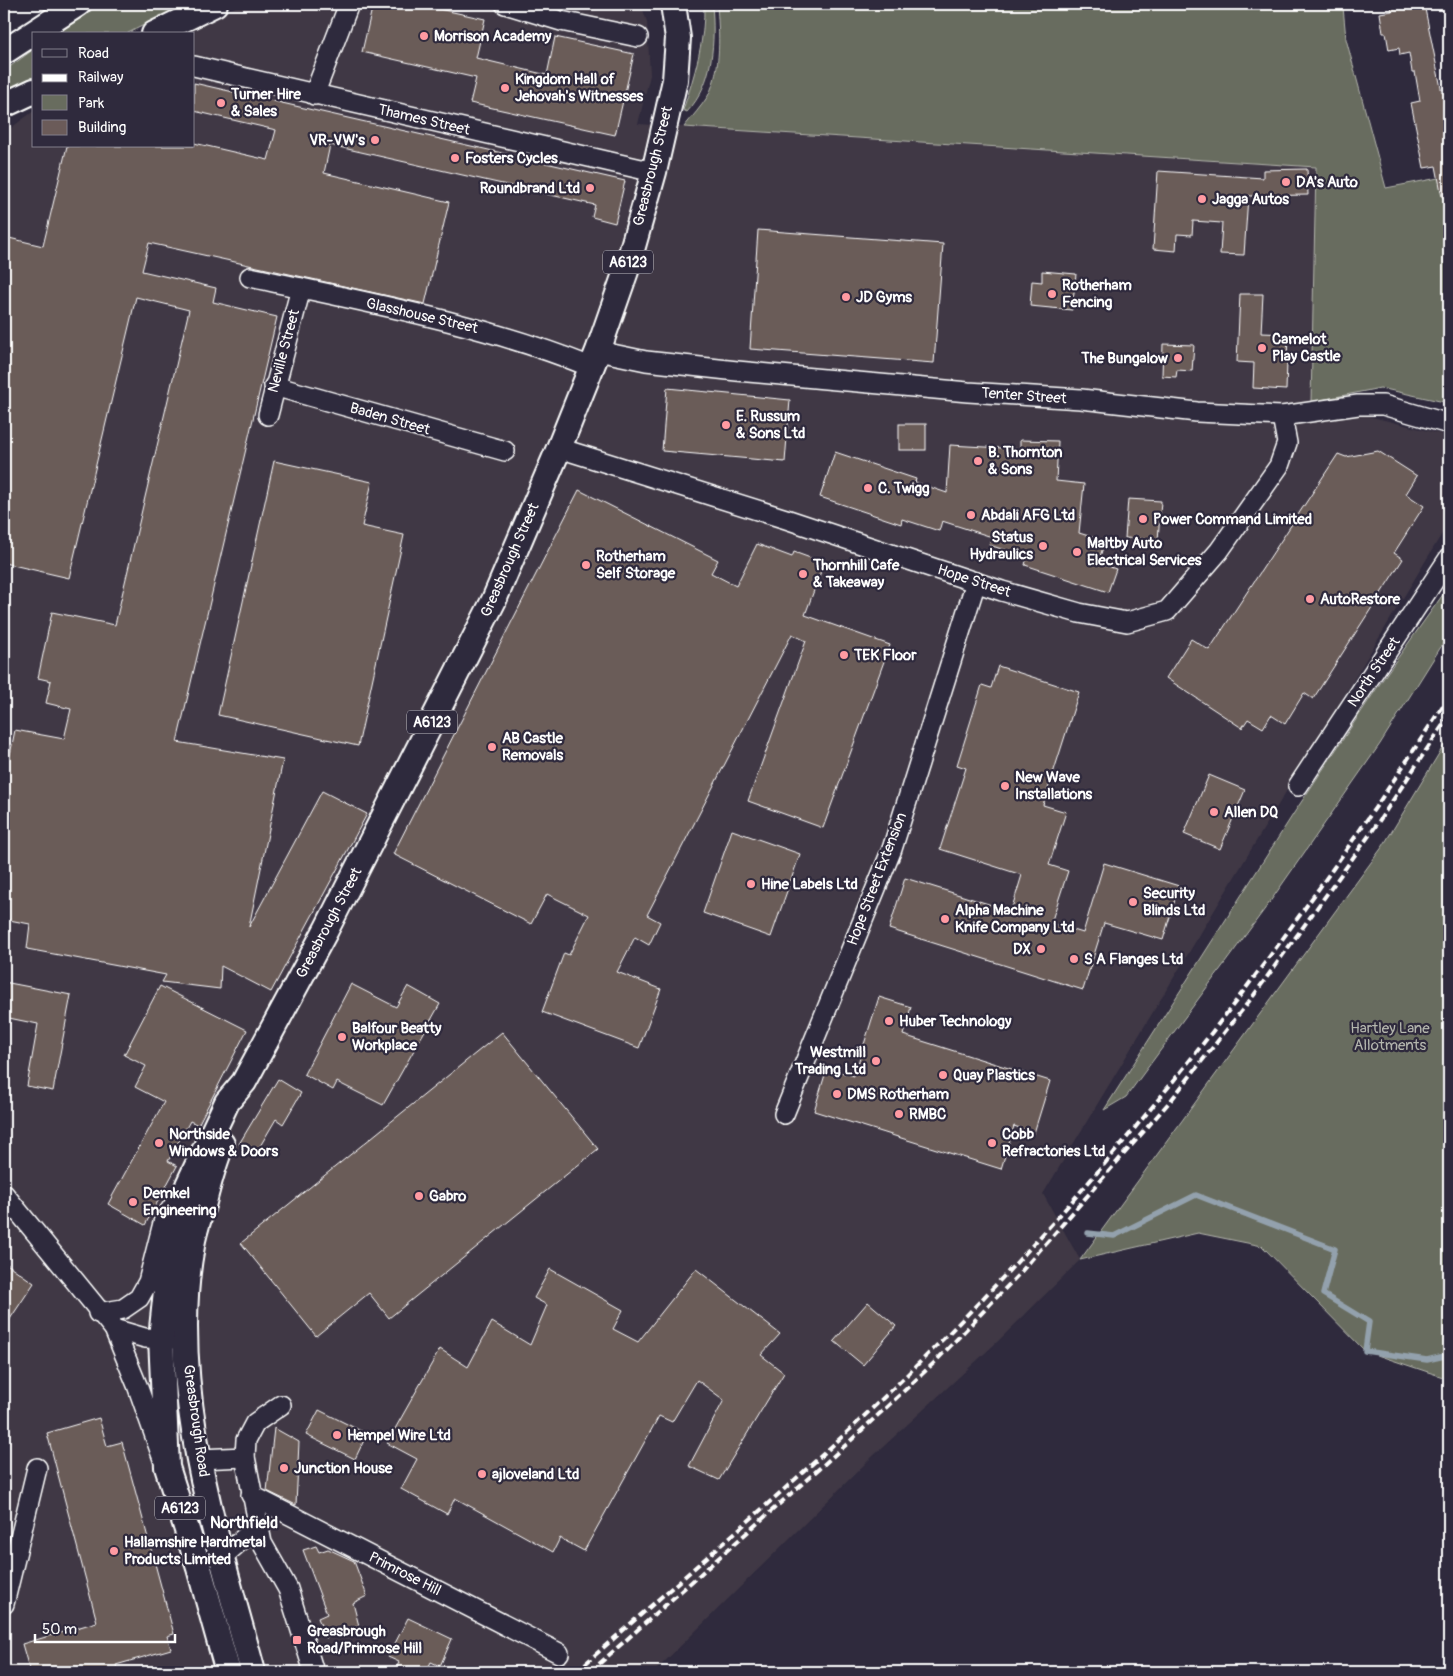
<svg xmlns="http://www.w3.org/2000/svg" width="1453" height="1676" font-family="Pangolin,sans-serif">
	<style>
		.built { fill: #413945 }
		.green { fill: #686c5e; stroke: #b4b6ae }
		.lines { fill: none; stroke-linecap: round; stroke-linejoin: round }
		.stream { stroke: #93a1ad; stroke-width: 5.5 }
		.building { fill: #6b5b59; stroke: #fff }
		.minor-casing { stroke: #fff; stroke-width: 22 }
		.major-casing { stroke: #fff; stroke-width: 28 }
		.minor { stroke: #2f2a3d; stroke-width: 19 }
		.major { stroke: #2f2a3d; stroke-width: 24 }
		.rail { stroke: #fff; stroke-width: 4; stroke-dasharray: 8 4; stroke-linecap: butt }
		.poi-dot { fill: #ff9aa2; stroke: #2f2a3d; stroke-width: 2 }
		.labels { text-anchor: middle; dominant-baseline: central; stroke-width: 4.5; stroke-linejoin: round; paint-order: stroke }
		.shield { fill: #2f2a3d; stroke: #c1bfc5; stroke-width: 1 }
		.shield-label { font-size: 14px; font-weight: bold; fill: #fff }
		.poi-label { font-size: 15px; font-weight: bold; fill: #fff; stroke: #2f2a3d; text-anchor: start }
		.street-label { font-size: 15px; fill: #fff; stroke: #2f2a3d }
		.park-label { font-size: 15px; fill: #b4b6ae; stroke: #2f2a3d }
		.neighbourhood-label { font-size: 16px; font-weight: bold; fill: #fff; stroke: #2f2a3d }
	</style>
	<rect width="100%" height="100%" fill="#2f2a3d"/>
	<filter id="ink" filterUnits="userSpaceOnUse"><feTurbulence type="fractalNoise" baseFrequency=".02" numOctaves="2"/><feDisplacementMap in="SourceGraphic" scale="10" xChannelSelector="R" yChannelSelector="G"/><feConvolveMatrix kernelMatrix="1 2 1 2 8 2 1 2 1" color-interpolation-filters="sRGB"/></filter>
	<g filter="url(#ink)">
		<polygon class="built" points="241,4 641,4 647,22 650,75 638,124 1316,167 1311,402 1449,436 1449,522 1043,1194 1080,1260 997,1342 872,1457 654,1672 4,1672 4,133 34,111 34,146 194,146 194,34 183,34"/>
		<g class="green">
			<polygon points="101,4 186,4 126,34 56,34"/>
			<path d="M 704,4 L 712,4 C 715,41 714,83 687,112 L 683,110 C 695,74 705,41 704,4 Z"/>
			<path d="M 717,4 L 1355,4 L 1343,7 L 1346,39 L 1386,188 L 1449,176 L 1449,403 L 1380,388 L 1311,402 L 1316,167 L 684,127 C 692,117 701,107 708,96 C 722,69 719,33 717,4 Z"/>
			<polygon points="34,49 34,78 4,92 4,71"/>
			<polygon points="1449,586 1449,634 1380,744 1267,906 1126,1097 1104,1110 1294,813 1387,673"/>
			<polygon points="1449,737 1449,1379 1365,1351 1262,1246 1198,1233 1080,1260 1383,846"/>
		</g>
		<g class="lines">
			<polyline class="stream" points="1088,1233 1114,1236 1196,1195 1335,1249 1323,1294 1369,1322 1365,1351 1427,1360 1449,1355"/>
		</g>
		<g class="building">
			<polygon points="373,4 416,4 485,19 476,58 547,75 555,37 634,54 615,135 470,103 476,78 362,52"/>
			<polygon points="1391,4 1424,4 1442,93 1444,92 1449,117 1449,196 1442,197 1436,166 1424,168 1411,103 1420,101 1415,72 1412,72 1409,53 1400,55 1399,48 1389,50 1386,33 1383,33 1380,13 1392,11"/>
			<polygon points="194,83 625,181 615,223 592,217 595,205 330,145 324,173 449,202 425,304 149,243 142,271 216,288 213,302 277,317 177,742 283,760 249,927 322,791 367,814 271,992 221,966 220,989 162,982 166,975 27,949 30,924 4,919 4,785 15,730 64,739 71,709 46,703 51,681 38,678 52,612 115,625 189,310 136,297 69,578 4,563 4,260 9,238 43,246 67,146 194,146 194,143 268,160 276,130 194,111"/>
			<polygon points="1307,169 1308,195 1248,196 1244,255 1220,254 1222,223 1193,221 1192,235 1177,234 1176,251 1153,249 1158,171 1263,178 1263,170"/>
			<polygon points="758,230 943,244 934,363 750,349"/>
			<polygon points="1042,271 1076,274 1072,310 1030,306 1032,281 1042,282"/>
			<polygon points="1240,294 1263,294 1261,333 1288,334 1286,390 1253,388 1254,363 1237,362"/>
			<polygon points="1163,344 1194,345 1192,371 1177,370 1176,377 1162,376"/>
			<polygon points="667,388 790,400 785,462 662,451"/>
			<rect x="899" y="424" width="27" height="26"/>
			<polygon points="1020,440 1058,441 1056,481 1084,484 1079,533 1105,541 1098,563 1116,569 1108,592 1025,565 1027,557 989,545 992,537 942,521 939,531 902,519 901,524 820,497 835,452 916,479 915,482 947,493 950,445 1020,449"/>
			<polygon points="1378,451 1417,476 1406,494 1424,506 1394,553 1403,559 1313,699 1304,693 1285,724 1271,715 1263,728 1248,719 1242,728 1166,678 1191,639 1209,650 1338,454 1346,457"/>
			<polygon points="274,461 372,482 362,526 404,535 358,746 218,715"/>
			<polygon points="579,490 718,560 711,573 736,586 757,544 792,557 794,552 824,563 805,615 890,645 823,828 748,801 806,641 792,634 647,915 660,922 649,945 635,937 617,972 661,989 639,1048 542,1012 564,953 569,955 589,915 547,894 531,924 393,854"/>
			<polygon points="1128,499 1161,501 1158,540 1125,538"/>
			<polygon points="998,666 1079,692 1043,805 1066,812 1049,865 1068,871 1051,923 1083,933 1104,863 1179,886 1163,940 1104,923 1083,990 889,929 905,878 1011,911 1022,875 940,849 966,768 957,765 982,685 991,688"/>
			<polygon points="1209,775 1245,790 1220,849 1184,834"/>
			<polygon points="732,830 800,854 771,937 703,913"/>
			<polygon points="4,982 71,995 53,1091 27,1086 38,1024 4,1017"/>
			<polygon points="351,984 396,1007 408,986 440,1004 383,1105 337,1082 333,1090 304,1074"/>
			<polygon points="160,986 247,1030 198,1125 190,1121 168,1161 177,1166 145,1225 108,1204 164,1102 135,1087 146,1066 124,1055"/>
			<polygon points="879,997 911,1007 903,1035 1050,1081 1034,1133 1014,1126 1001,1169 814,1111 827,1068 854,1076"/>
			<polygon points="502,1032 598,1149 389,1318 369,1293 316,1336 241,1243"/>
			<polygon points="278,1079 301,1093 283,1124 276,1119 256,1153 239,1144"/>
			<polygon points="4,1262 34,1283 4,1328"/>
			<polygon points="550,1269 623,1310 613,1329 638,1342 696,1269 780,1334 761,1355 784,1373 719,1480 689,1466 724,1400 697,1380 672,1422 659,1416 584,1551 560,1538 553,1552 455,1498 447,1514 401,1489 417,1459 387,1443 440,1349 468,1367 492,1322 530,1345 547,1305 534,1298"/>
			<polygon points="868,1302 896,1326 863,1365 834,1341"/>
			<polygon points="319,1410 367,1434 355,1459 306,1435"/>
			<polygon points="99,1418 107,1446 122,1442 174,1634 167,1636 171,1649 116,1665 117,1669 106,1672 30,1672 22,1644 97,1622 47,1433"/>
			<polygon points="274,1428 299,1442 296,1505 267,1491"/>
			<polygon points="316,1546 319,1552 328,1549 354,1561 367,1596 353,1603 359,1626 326,1638 318,1618 327,1614 303,1550"/>
			<polygon points="408,1618 452,1639 440,1666 431,1662 426,1672 395,1672 399,1662 388,1657"/>
		</g>
		<g class="lines">
			<g class="minor-casing">
				<g id="minor">
					<polyline points="505,4 561,21 638,37"/>
					<polyline points="194,66 654,172"/>
					<polyline points="314,95 349,4"/>
					<path d="M 250,277 C 365,302 482,323 591,367"/>
					<polyline points="598,351 646,361 737,371 968,392 1081,399 1197,412 1282,416 1358,405 1383,405 1449,424"/>
					<polyline points="274,386 505,451"/>
					<polyline points="268,415 301,288"/>
					<polyline points="559,448 786,519 1002,591 1079,613 1127,622 1167,611 1219,551 1279,466 1287,443 1282,416"/>
					<polyline points="1298,786 1449,558"/>
					<polyline points="784,1114 892,849 976,582"/>
					<polyline points="4,1194 114,1329 137,1385 163,1459"/>
					<polyline points="98,1313 123,1309 139,1298 148,1282 164,1219 185,1189"/>
					<polyline points="114,1329 145,1338 174,1339"/>
					<polyline points="281,1405 255,1423 246,1440 245,1457 262,1543 288,1589 314,1672"/>
					<polyline points="199,1459 245,1457"/>
					<polyline points="251,1495 559,1653"/>
					<polyline points="222,1557 258,1526"/>
					<polyline points="4,1604 37,1468"/>
				</g>
			</g>
			<g class="major-casing">
				<g id="major">
					<polyline points="154,34 215,4"/>
					<polyline points="4,52 78,4"/>
					<polyline points="4,105 34,91"/>
					<path d="M 222,1144 C 214,1163 209,1182 204,1202 C 200,1216 194,1231 192,1246 C 166,1385 217,1538 253,1672"/>
					<polyline points="228,1672 199,1568 167,1467 161,1338 167,1281 188,1185 227,1102 244,1082 326,930 494,600 559,448 598,351 626,271 654,172 675,80 678,38 673,4"/>
				</g>
			</g>
			<use href="#minor" class="minor"/>
			<use href="#major" class="major"/>
			<g class="rail">
				<path d="M 576,1672 C 689,1571 807,1474 915,1367 C 1120,1166 1294,937 1449,696"/>
				<polyline points="590,1672 848,1443 935,1362 1019,1274 1172,1099 1254,995 1373,830 1449,716"/>
			</g>
		</g>
	</g>
	<g class="poi-dot">
		<circle cx="424" cy="36" r="5"/>
		<circle cx="505" cy="88" r="5"/>
		<circle cx="221" cy="103" r="5"/>
		<circle cx="375" cy="140" r="5"/>
		<circle cx="455" cy="158" r="5"/>
		<circle cx="1286" cy="182" r="5"/>
		<circle cx="590" cy="188" r="5"/>
		<circle cx="1202" cy="199" r="5"/>
		<circle cx="1052" cy="294" r="5"/>
		<circle cx="846" cy="297" r="5"/>
		<circle cx="1262" cy="348" r="5"/>
		<circle cx="1178" cy="358" r="5"/>
		<circle cx="726" cy="425" r="5"/>
		<circle cx="978" cy="461" r="5"/>
		<circle cx="868" cy="488" r="5"/>
		<circle cx="971" cy="515" r="5"/>
		<circle cx="1143" cy="519" r="5"/>
		<circle cx="1043" cy="546" r="5"/>
		<circle cx="1077" cy="552" r="5"/>
		<circle cx="586" cy="565" r="5"/>
		<circle cx="803" cy="574" r="5"/>
		<circle cx="1310" cy="599" r="5"/>
		<circle cx="844" cy="655" r="5"/>
		<circle cx="492" cy="747" r="5"/>
		<circle cx="1005" cy="786" r="5"/>
		<circle cx="1214" cy="812" r="5"/>
		<circle cx="751" cy="884" r="5"/>
		<circle cx="1133" cy="902" r="5"/>
		<circle cx="945" cy="919" r="5"/>
		<circle cx="1041" cy="949" r="5"/>
		<circle cx="1074" cy="959" r="5"/>
		<circle cx="889" cy="1021" r="5"/>
		<circle cx="342" cy="1037" r="5"/>
		<circle cx="876" cy="1061" r="5"/>
		<circle cx="943" cy="1075" r="5"/>
		<circle cx="837" cy="1094" r="5"/>
		<circle cx="899" cy="1114" r="5"/>
		<circle cx="159" cy="1143" r="5"/>
		<circle cx="992" cy="1143" r="5"/>
		<circle cx="419" cy="1196" r="5"/>
		<circle cx="133" cy="1202" r="5"/>
		<circle cx="337" cy="1435" r="5"/>
		<circle cx="284" cy="1468" r="5"/>
		<circle cx="482" cy="1474" r="5"/>
		<circle cx="114" cy="1551" r="5"/>
		<rect x="292" y="1635" width="10" height="10" rx="2.5"/>
	</g>
	<g class="labels">
		<g class="shield">
			<rect x="603" y="250.5" width="50" height="23" rx="4"/>
			<rect x="407" y="710.5" width="50" height="23" rx="4"/>
			<rect x="155" y="1496.5" width="50" height="23" rx="4"/>
		</g>
		<g class="shield-label">
			<text x="628" y="262">A6123</text>
			<text x="432" y="722">A6123</text>
			<text x="180" y="1508">A6123</text>
		</g>
		<g class="poi-label">
			<text x="434" y="36">Morrison Academy</text>
			<text x="515" y="79">Kingdom Hall of<tspan x="515" dy="17">Jehovah's Witnesses</tspan></text>
			<text x="231" y="94">Turner Hire<tspan x="231" dy="17">&amp; Sales</tspan></text>
			<text x="365" y="140" text-anchor="end">VR-VW's</text>
			<text x="465" y="158">Fosters Cycles</text>
			<text x="1296" y="182">DA's Auto</text>
			<text x="580" y="188" text-anchor="end">Roundbrand Ltd</text>
			<text x="1212" y="199">Jagga Autos</text>
			<text x="1062" y="285">Rotherham<tspan x="1062" dy="17">Fencing</tspan></text>
			<text x="856" y="297">JD Gyms</text>
			<text x="1272" y="339">Camelot<tspan x="1272" dy="17">Play Castle</tspan></text>
			<text x="1168" y="358" text-anchor="end">The Bungalow</text>
			<text x="736" y="416">E. Russum<tspan x="736" dy="17">&amp; Sons Ltd</tspan></text>
			<text x="988" y="452">B. Thornton<tspan x="988" dy="17">&amp; Sons</tspan></text>
			<text x="878" y="488">C. Twigg</text>
			<text x="981" y="515">Abdali AFG Ltd</text>
			<text x="1153" y="519">Power Command Limited</text>
			<text x="1033" y="537" text-anchor="end">Status<tspan x="1033" dy="17">Hydraulics</tspan></text>
			<text x="1087" y="543">Maltby Auto<tspan x="1087" dy="17">Electrical Services</tspan></text>
			<text x="596" y="556">Rotherham<tspan x="596" dy="17">Self Storage</tspan></text>
			<text x="813" y="565">Thornhill Cafe<tspan x="813" dy="17">&amp; Takeaway</tspan></text>
			<text x="1320" y="599">AutoRestore</text>
			<text x="854" y="655">TEK Floor</text>
			<text x="502" y="738">AB Castle<tspan x="502" dy="17">Removals</tspan></text>
			<text x="1015" y="777">New Wave<tspan x="1015" dy="17">Installations</tspan></text>
			<text x="1224" y="812">Allen DQ</text>
			<text x="761" y="884">Hine Labels Ltd</text>
			<text x="1143" y="893">Security<tspan x="1143" dy="17">Blinds Ltd</tspan></text>
			<text x="955" y="910">Alpha Machine<tspan x="955" dy="17">Knife Company Ltd</tspan></text>
			<text x="1031" y="949" text-anchor="end">DX</text>
			<text x="1084" y="959">S A Flanges Ltd</text>
			<text x="899" y="1021">Huber Technology</text>
			<text x="352" y="1028">Balfour Beatty<tspan x="352" dy="17">Workplace</tspan></text>
			<text x="866" y="1052" text-anchor="end">Westmill<tspan x="866" dy="17">Trading Ltd</tspan></text>
			<text x="953" y="1075">Quay Plastics</text>
			<text x="847" y="1094">DMS Rotherham</text>
			<text x="909" y="1114">RMBC</text>
			<text x="169" y="1134">Northside<tspan x="169" dy="17">Windows &amp; Doors</tspan></text>
			<text x="1002" y="1134">Cobb<tspan x="1002" dy="17">Refractories Ltd</tspan></text>
			<text x="143" y="1193">Demkel<tspan x="143" dy="17">Engineering</tspan></text>
			<text x="429" y="1196">Gabro</text>
			<text x="347" y="1435">Hempel Wire Ltd</text>
			<text x="294" y="1468">Junction House</text>
			<text x="492" y="1474">ajloveland Ltd</text>
			<text x="124" y="1542">Hallamshire Hardmetal<tspan x="124" dy="17">Products Limited</tspan></text>
			<text x="307" y="1631">Greasbrough<tspan x="307" dy="17">Road/Primrose Hill</tspan></text>
		</g>
		<g class="street-label">
			<text transform="translate(424 120) rotate(13)">Thames Street</text>
			<text transform="translate(653 166) rotate(-76)">Greasbrough Street</text>
			<text transform="translate(422 316) rotate(13)">Glasshouse Street</text>
			<text transform="translate(284 351) rotate(-75)">Neville Street</text>
			<text transform="translate(1024 396) rotate(4)">Tenter Street</text>
			<text transform="translate(390 419) rotate(16)">Baden Street</text>
			<text transform="translate(510 560) rotate(-66)">Greasbrough Street</text>
			<text transform="translate(974 581) rotate(18)">Hope Street</text>
			<text transform="translate(1374 672) rotate(-56)">North Street</text>
			<text transform="translate(877 879) rotate(-69)">Hope Street Extension</text>
			<text transform="translate(329 923) rotate(-62)">Greasbrough Street</text>
			<text transform="translate(196 1421) rotate(82)">Greasbrough Road</text>
			<text transform="translate(405 1574) rotate(27)">Primrose Hill</text>
		</g>
		<g class="park-label">
			<text x="1390" y="1028">Hartley Lane<tspan x="1390" dy="17">Allotments</tspan></text>
		</g>
		<g class="neighbourhood-label">
			<text x="244" y="1523">Northfield</text>
		</g>
	</g>
	<rect width="1453" height="1676" fill="none" stroke="#2f2a3d" stroke-width="20"/>
	<rect x="10" y="10" width="1433" height="1656" fill="none" stroke="#fff" stroke-width="2" filter="url(#ink)"/>
	<rect x="32" y="32" width="162" height="115" fill="#2f2a3d" stroke="#827f8b"/>
	<rect x="42" y="49" width="25" height="8" fill="#2f2a3d" stroke="#827f8b"/>
	<text x="78" y="58" font-size="15" fill="#ffffff">Road</text>
	<rect x="42" y="74" width="25" height="8" fill="#ffffff" stroke="#827f8b"/>
	<text x="78" y="82" font-size="15" fill="#ffffff">Railway</text>
	<rect x="42" y="95" width="25" height="15" fill="#686c5e" stroke="#827f8b"/>
	<text x="78" y="108" font-size="15" fill="#ffffff">Park</text>
	<rect x="42" y="120" width="25" height="15" fill="#6b5b59" stroke="#827f8b"/>
	<text x="78" y="132" font-size="15" fill="#ffffff">Building</text>
	<path d="M35 1634v8h140v-8" fill="none" stroke="#ffffff" stroke-width="2.5"/>
	<text x="42" y="1634" font-size="15" fill="#ffffff" stroke="#2f2a3d" stroke-width="4" paint-order="stroke">50 m</text>
</svg>
